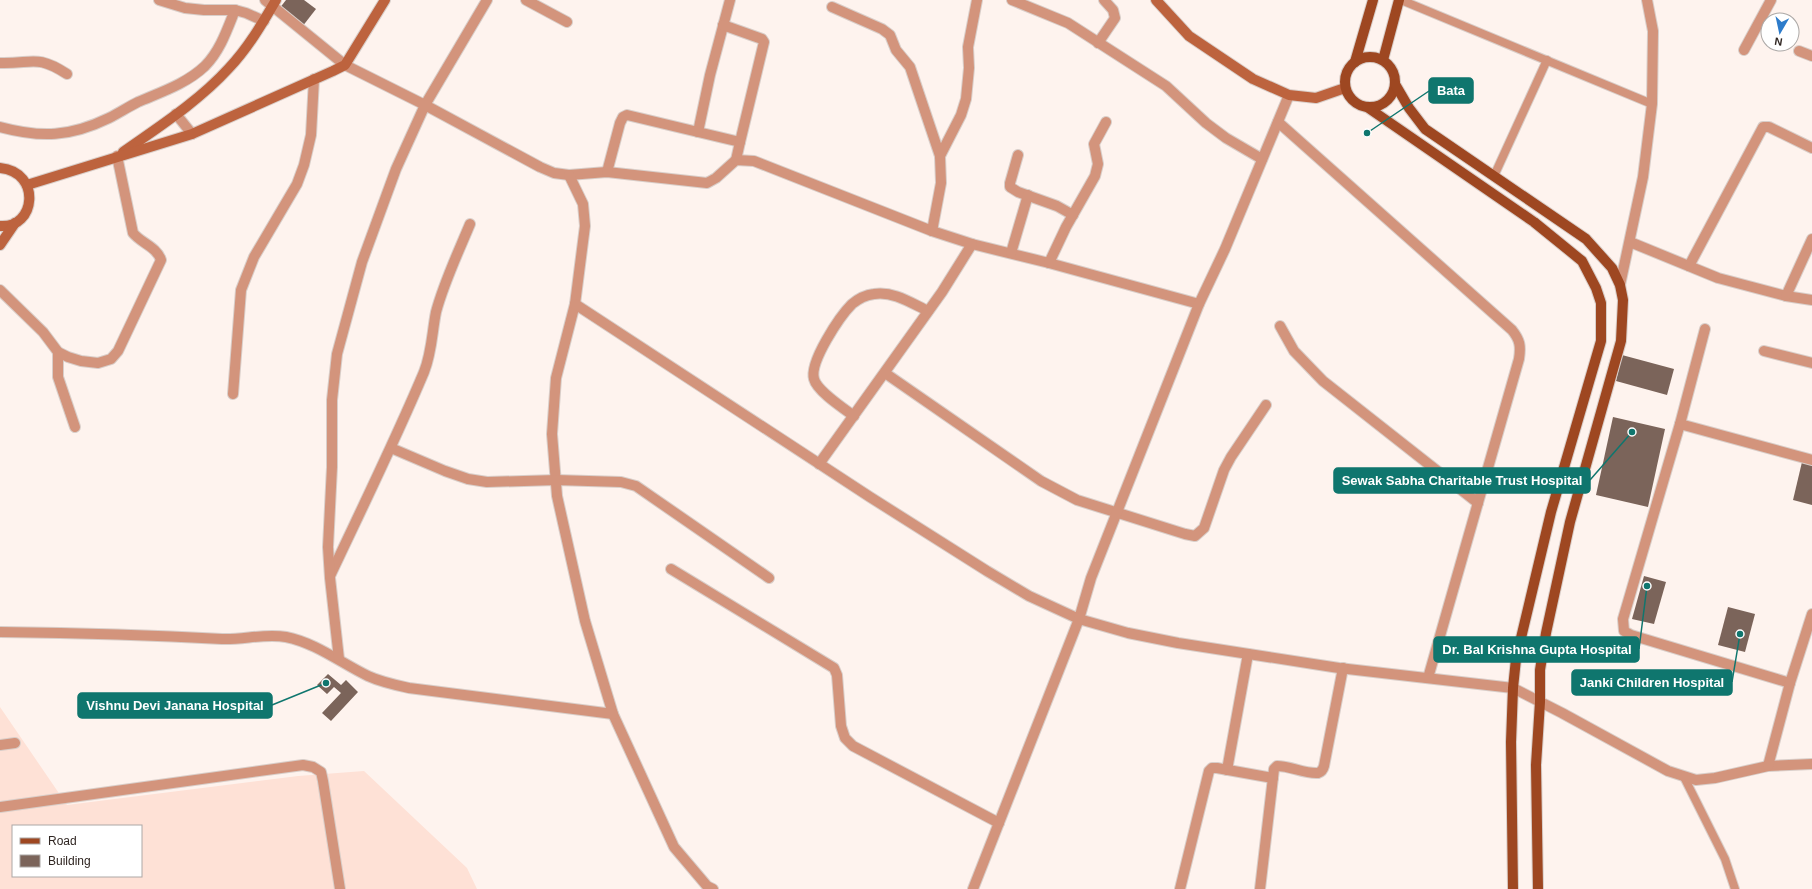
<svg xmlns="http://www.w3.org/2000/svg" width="1812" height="889" font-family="Helvetica,sans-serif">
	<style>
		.built { fill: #fee1d6; fill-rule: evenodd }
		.building { fill: #7b645a }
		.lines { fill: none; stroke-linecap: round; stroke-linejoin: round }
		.lane-casing { stroke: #d9cec9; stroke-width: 10 }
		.street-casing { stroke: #d9cec9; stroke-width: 12 }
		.secondary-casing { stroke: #d9cec9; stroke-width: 12 }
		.primary-casing { stroke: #d9cec9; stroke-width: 12 }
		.lane { stroke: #d3947c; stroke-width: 8 }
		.street { stroke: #d3947c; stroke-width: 10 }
		.secondary { stroke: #bd633e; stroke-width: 10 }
		.primary { stroke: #9e4721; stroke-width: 10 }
		.leader { fill: none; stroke: #0f766e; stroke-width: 1.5 }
		.callout-dot { fill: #0f766e; stroke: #fff; stroke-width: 1.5 }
		.callout { fill: #0f766e; stroke: #0f766e; stroke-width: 1.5 }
		.callout-label { font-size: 13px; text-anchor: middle; font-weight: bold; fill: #fff }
	</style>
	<rect width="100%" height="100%" fill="#fef3ee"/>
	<path class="built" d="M 0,707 L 67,805 L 298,776 L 364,771 L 467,868 L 477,889 L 0,889 ZM 13,826 L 141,826 L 141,876 L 13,876 Z"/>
	<g class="building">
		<polygon points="286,0 304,0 316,9 302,27 279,9"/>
		<polygon points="1622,355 1674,369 1667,395 1616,381"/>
		<polygon points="1613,417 1665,429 1648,507 1596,495"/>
		<polygon points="1802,462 1812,464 1812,505 1793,500"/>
		<polygon points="1644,576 1666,582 1654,624 1632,619"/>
		<polygon points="1728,607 1755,614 1745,652 1718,645"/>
		<polygon points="328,674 341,685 346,680 358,692 331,721 322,713 341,693 334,687 327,694 317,685"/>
	</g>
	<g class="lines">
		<g class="lane-casing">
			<g id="lane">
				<polyline points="1401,0 1652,104"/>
				<polyline points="1494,176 1547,60"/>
				<polyline points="1684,777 1725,859 1735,889"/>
			</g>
		</g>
		<g class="street-casing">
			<g id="street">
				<polyline points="159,0 185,8 204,10 235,10 246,13 264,21"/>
				<polyline points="265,0 345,65 425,105 540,167 554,173 569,175 607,172 707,183 716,178 736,160 754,161 932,231 972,244 1049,263 1199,304"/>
				<polyline points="526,0 567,22"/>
				<polyline points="730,0 710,75 698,132 740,142 736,160"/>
				<polyline points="1012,0 1068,23 1166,86 1206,123 1226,138 1262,159"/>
				<polyline points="832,7 882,29 890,35 896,50 910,67 940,156 941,183 932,231"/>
				<polyline points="723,25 762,39 764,42 740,142"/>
				<polyline points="1098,43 1115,18 1113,10 1104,0"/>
				<polyline points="1744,50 1771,0"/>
				<polyline points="1799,51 1812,56"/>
				<path d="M 0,63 C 33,64 36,54 67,74"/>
				<polyline points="176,114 192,134"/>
				<path d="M 1278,122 L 1512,330 C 1520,340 1521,346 1519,359 L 1428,678"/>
				<path d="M 0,127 C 41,138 70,137 109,118 C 119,113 128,107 138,102 C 161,92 186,84 205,66 C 220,51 227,30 235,10"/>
				<polyline points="1018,155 1010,183 1010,187 1018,192 1057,206 1073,215"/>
				<polyline points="940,156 961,115 966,99 969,68 968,47 977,0"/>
				<polyline points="607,172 620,123 623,117 627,115 698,132"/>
				<polyline points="569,175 583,204 585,226 575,304 556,378 552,434 557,496 585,621 613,714 674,847 707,886 713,889"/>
				<polyline points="1630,242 1718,278 1786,296 1812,300"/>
				<polyline points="1011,253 1028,195"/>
				<polyline points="1049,263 1066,227 1095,176 1098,164 1094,144 1106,122"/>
				<polyline points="1689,266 1763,127 1769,127 1812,148"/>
				<polyline points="1620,285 1643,177 1652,104 1653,31 1647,0"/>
				<path d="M 0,290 L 43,332 L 58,352 L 68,357 L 81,361 L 98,363 L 111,359 L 118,351 L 161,260 C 157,247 141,243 133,233 L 117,156"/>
				<polyline points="1786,296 1812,239"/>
				<polyline points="575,304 870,497 987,571 1029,596 1079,619 1128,633 1178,643 1339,668 1513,688 1562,713 1668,771 1696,780 1715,778 1768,766 1812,764"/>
				<polyline points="1280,326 1294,351 1323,381 1478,503"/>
				<polyline points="1705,329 1680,424 1623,619 1624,631 1631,635 1790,683"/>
				<polyline points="1764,351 1812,363"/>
				<polyline points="58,352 58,377 75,427"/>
				<polyline points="885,373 1041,481 1077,500 1185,534 1195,536 1204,528 1224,470 1231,457 1266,405"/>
				<polyline points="233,394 241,290 254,257 297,184 304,165 311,135 314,79"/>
				<path d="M 854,416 C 843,408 817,391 814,379 C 809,362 840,316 852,304 C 858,299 866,295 874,294 C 894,291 911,303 928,311"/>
				<polyline points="1680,424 1812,460"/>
				<polyline points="391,448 445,471 468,479 487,482 556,480 621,482 636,486 769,578"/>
				<polyline points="819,464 942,292 972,244"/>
				<polyline points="671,569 834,668 837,675 841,726 845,738 853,746 999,823"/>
				<path d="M 330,576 C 362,508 395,441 424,372 C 432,352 432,332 436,312 C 444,282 458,253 470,224"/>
				<path d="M 0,632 C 74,633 148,635 222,639 C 243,640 265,633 286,637 C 316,643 341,663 368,676 C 381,682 395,685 409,688 L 613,714"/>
				<polyline points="339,659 330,578 328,547 332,467 332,400 337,354 362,262 396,169 425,105 487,0"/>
				<polyline points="0,745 15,743"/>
				<polyline points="1768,766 1790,683 1812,614"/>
				<polyline points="1227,770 1248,654"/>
				<polyline points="0,807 303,765 313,767 321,772 323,781 340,889"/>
				<polyline points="973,889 1079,619 1091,578 1199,304 1225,249 1289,95"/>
				<polyline points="1180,889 1209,771 1212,768 1217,768 1273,778"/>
				<path d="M 1260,889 L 1274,769 L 1277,766 C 1291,766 1304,774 1318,773 C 1321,772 1323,770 1324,766 L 1343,668"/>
			</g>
		</g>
		<g class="secondary-casing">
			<g id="secondary">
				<polyline points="1156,0 1189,36 1253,79 1289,95 1316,98 1345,88"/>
				<path d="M 123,152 C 160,126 199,101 229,68 C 248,48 262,24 276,0"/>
				<path d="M 0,168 C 42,172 36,229 0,226"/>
				<polyline points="27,185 192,134 333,71 345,65 385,0"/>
				<polyline points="0,245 15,223"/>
			</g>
		</g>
		<g class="primary-casing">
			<g id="primary">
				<circle cx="1370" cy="82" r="25"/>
				<polyline points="1383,60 1399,0"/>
				<polyline points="1355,62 1373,0"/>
				<polyline points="1395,84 1409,108 1425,129 1586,239 1612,268 1620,285 1623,300 1621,341 1570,522 1546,633 1540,670 1540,702 1536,765 1538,889"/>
				<polyline points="1367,107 1534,222 1582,261 1596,288 1601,303 1601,341 1551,512 1516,659 1513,688 1511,742 1513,889"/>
			</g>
		</g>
		<use href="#lane" class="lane"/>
		<use href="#street" class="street"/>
		<use href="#secondary" class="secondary"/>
		<use href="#primary" class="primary"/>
	</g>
	<path class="leader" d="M1367 133L1429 91M1632 432L1590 480M1647 586L1639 649M1740 634L1732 682M326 683L272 705"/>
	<g class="callout-dot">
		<circle cx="1367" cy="133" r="4"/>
		<circle cx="1632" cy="432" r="4"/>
		<circle cx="1647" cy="586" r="4"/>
		<circle cx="1740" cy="634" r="4"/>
		<circle cx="326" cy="683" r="4"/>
	</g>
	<g class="callout">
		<rect x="1429" y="78" width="44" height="25" rx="4"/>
		<rect x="1334" y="468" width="256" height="25" rx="4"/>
		<rect x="1434" y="637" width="205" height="25" rx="4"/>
		<rect x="1572" y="670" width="160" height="25" rx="4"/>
		<rect x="78" y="693" width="194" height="25" rx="4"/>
	</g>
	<g class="callout-label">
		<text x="1451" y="95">Bata</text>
		<text x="1462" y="485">Sewak Sabha Charitable Trust Hospital</text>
		<text x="1537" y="654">Dr. Bal Krishna Gupta Hospital</text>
		<text x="1652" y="687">Janki Children Hospital</text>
		<text x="175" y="710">Vishnu Devi Janana Hospital</text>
	</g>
	<rect x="12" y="825" width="130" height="52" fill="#ffffff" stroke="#aca8a6"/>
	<rect x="20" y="838" width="20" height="6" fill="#9e4721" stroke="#aca8a6"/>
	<text x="48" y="845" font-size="12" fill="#2f2521">Road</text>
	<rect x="20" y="855" width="20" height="12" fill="#7b645a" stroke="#aca8a6"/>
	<text x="48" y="865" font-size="12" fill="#2f2521">Building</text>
	<g transform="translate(1780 32) rotate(189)"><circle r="19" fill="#ffffff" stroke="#aca8a6"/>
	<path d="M0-3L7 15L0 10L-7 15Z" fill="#2d7ccb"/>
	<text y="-6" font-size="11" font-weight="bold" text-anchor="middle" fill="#2f2521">N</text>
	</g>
</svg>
